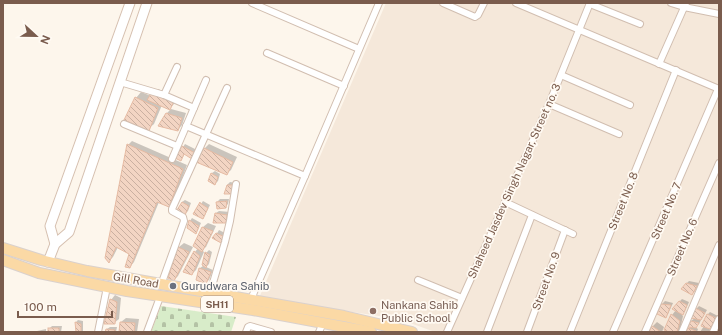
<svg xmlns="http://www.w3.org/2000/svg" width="722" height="335" font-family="'Public Sans',sans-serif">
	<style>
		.residential { fill: #f5e8da }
		.cemetery { fill: url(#cemetery-stones) }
		.shadow { fill: #0003 }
		.building { fill: url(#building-back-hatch); stroke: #e6bba3 }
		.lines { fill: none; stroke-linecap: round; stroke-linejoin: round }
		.street-casing { stroke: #d1beb0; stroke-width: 8 }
		.secondary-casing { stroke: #d6c0b0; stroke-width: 11 }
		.primary-casing { stroke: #dad1cd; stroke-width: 12 }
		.street { stroke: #fff; stroke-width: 6 }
		.secondary { stroke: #fff; stroke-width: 9 }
		.primary { stroke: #fbd9a5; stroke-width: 10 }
		.worship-dot { fill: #6b7280; stroke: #fffaf3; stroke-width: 1.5 }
		.education-dot { fill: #8d6e63; stroke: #fffaf3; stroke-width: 1.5 }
		.labels { text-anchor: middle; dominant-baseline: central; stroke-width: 3.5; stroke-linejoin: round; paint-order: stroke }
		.shield { fill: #fffaf3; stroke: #a28b7f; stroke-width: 1 }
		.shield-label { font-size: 10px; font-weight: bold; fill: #7a5c4d }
		.street-label { font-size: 11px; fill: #7a5c4d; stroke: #fffaf3 }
		.worship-label { font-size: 11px; fill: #5b616d; stroke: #fffaf3; text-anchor: start }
		.education-label { font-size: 11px; fill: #785e54; stroke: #fffaf3; text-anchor: start }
	</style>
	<defs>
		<pattern id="cemetery-stones" width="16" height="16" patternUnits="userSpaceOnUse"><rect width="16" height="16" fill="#d8ecc9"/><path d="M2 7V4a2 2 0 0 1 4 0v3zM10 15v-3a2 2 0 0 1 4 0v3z" fill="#b4c2a5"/></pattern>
		<pattern id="building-back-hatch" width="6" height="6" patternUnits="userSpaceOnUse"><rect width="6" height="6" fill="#f3d5c3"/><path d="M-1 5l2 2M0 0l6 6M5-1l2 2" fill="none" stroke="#cab0a1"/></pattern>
	</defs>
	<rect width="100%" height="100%" fill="#fdf6ec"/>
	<polygon class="residential" points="386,3 719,3 719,332 435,332 399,319 259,298"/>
	<polygon class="cemetery" points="161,306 236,317 231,332 151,332"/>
	<g class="shadow">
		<polygon points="158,89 177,97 174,104 170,108 162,105 154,124 148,129 136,98 141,92 151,96"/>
		<polygon points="171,109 186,113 182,125 178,130 167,113"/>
		<polygon points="132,141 187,165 173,202 168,206 159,202 134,262 130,267 130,253 118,247 113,257 109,261 128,145"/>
		<polygon points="185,144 197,150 194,155 185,153 183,157 180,160 183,147"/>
		<polygon points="209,144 237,157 231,170 226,174 204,149"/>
		<polygon points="215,171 220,174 218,181 215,184 209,180 212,173"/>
		<polygon points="230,182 236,183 235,190 227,185"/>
		<polygon points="220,199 229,199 228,204 225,207 217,202"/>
		<polygon points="185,200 191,203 188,211 185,214 182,202"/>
		<polygon points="203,201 210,205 205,215 202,218 201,204"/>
		<polygon points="219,211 230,212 228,219 225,222 216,213"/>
		<polygon points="192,218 201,223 198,230 196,232 190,221"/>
		<polygon points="208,223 216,226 206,247 202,250 204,252 196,270 192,274 195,252 198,248 194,245 203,227"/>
		<polygon points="219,230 227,234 225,240 214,238"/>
		<polygon points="184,243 193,247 178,276 174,280 169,277 179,247"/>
		<polygon points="209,250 212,252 209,264 206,267 213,270 209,280 206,282 197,279 200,268 203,266 206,253"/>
		<polygon points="689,281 699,283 695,291 692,294 686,284"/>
		<polygon points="115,295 121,298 119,319 114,323 111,300"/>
		<polygon points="682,299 689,302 685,311 682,315 683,316 680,330 678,332 671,332 672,315 676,310 679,302"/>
		<polygon points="665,301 673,303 668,314 666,317 662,304"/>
		<polygon points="699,306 707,310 703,317 700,320 701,320 699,324 695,327 698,329 697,332 687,332 688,329 691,326 691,321 695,318 696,309"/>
		<polygon points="710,312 718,316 713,325 709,329 711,330 710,332 700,332 704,326 707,315"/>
		<polygon points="126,318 139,319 137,332 120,332 121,322"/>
		<polygon points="78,320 83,321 83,332 77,332 76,322"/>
		<polygon points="657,322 664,327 662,332 650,332 653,326"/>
		<polygon points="52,326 62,326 61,332 49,332 49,329"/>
		<polygon points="110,327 117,327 116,332 106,332 107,329"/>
		<polygon points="46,329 46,332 36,332 37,331"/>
	</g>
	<g class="building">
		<polygon points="152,92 174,101 170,110 147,100"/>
		<polygon points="135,97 158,108 149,131 124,120"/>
		<polygon points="166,113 182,118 178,131 158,126"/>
		<polygon points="127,144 183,169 169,207 157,202 130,268 125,267 129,254 116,247 109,263 105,258"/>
		<polygon points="182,146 195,153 192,159 184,154 181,161 175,158"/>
		<polygon points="204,148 233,162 227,175 196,162"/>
		<polygon points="211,173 218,177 215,185 208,181"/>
		<polygon points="227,185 234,185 232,194 224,194"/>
		<polygon points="227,201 226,208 217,209 216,202"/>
		<polygon points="182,202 189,206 185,215 177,210"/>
		<polygon points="200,202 200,203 208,208 203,219 193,214"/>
		<polygon points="215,213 227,215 226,223 213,223"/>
		<polygon points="189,220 199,226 196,234 187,228"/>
		<polygon points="202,227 213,231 202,252 193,246"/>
		<polygon points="216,233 225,237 223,244 212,238"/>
		<polygon points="178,247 189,252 174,281 168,278"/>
		<polygon points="194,251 200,256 192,275 183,272"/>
		<polygon points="205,252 210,255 206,268 202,265"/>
		<polygon points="199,268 211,272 206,284 196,280"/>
		<polygon points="686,283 697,286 692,295 681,289"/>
		<polygon points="110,299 117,302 115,324 104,324"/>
		<polygon points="679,301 687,305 683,315 672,309"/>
		<polygon points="661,304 671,305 666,318 657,314"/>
		<polygon points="695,308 705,313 701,320 691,318"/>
		<polygon points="671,314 680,321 677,332 669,332 664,330"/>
		<polygon points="707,314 716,318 710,329 701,326"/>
		<polygon points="691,321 699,323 696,328 688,327"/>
		<polygon points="75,322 81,324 81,332 76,332"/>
		<polygon points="120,322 135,323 134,332 119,332"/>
		<polygon points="652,326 661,332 649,332"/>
		<rect x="48" y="328" width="11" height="4"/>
		<polygon points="688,328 696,331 696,332 686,332"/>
		<polygon points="106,329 115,330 115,332 105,332"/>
	</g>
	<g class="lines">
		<g class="street-casing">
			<g id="street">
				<polyline points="252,3 359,49"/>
				<polyline points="443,3 475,17 478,15 484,3"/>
				<polyline points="516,3 719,89"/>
				<polyline points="671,3 684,7 719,14"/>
				<polyline points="590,4 640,24"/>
				<polyline points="267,53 344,86"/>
				<polyline points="659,64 686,3"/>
				<polyline points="561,75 630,105"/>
				<polyline points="120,82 164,95 194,108"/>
				<polyline points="164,95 177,67"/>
				<polyline points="549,104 619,134"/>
				<polyline points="124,124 177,146"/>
				<polyline points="186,126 305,176"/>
				<polyline points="172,159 206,80"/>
				<polyline points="505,202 573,234"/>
				<polyline points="418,280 462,298"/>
				<polyline points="161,285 184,221 183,217 172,211 172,209 227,88"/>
				<polyline points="210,293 225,242 230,221 236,184"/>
				<polyline points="251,299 305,176 379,3"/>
				<polyline points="98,332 107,287"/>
				<polyline points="147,332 160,297"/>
				<polyline points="246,332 248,327 250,326 271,332"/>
				<polyline points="319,332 323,323"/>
				<polyline points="447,332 549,104 590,3"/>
				<polyline points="487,332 532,215"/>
				<polyline points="527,332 565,230"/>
				<polyline points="570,332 676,70"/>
				<polyline points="613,332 718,89"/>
				<polyline points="645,332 719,163"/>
				<polyline points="682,332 719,245"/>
				<polyline points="713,332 719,319"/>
			</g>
		</g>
		<g class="secondary-casing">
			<g id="secondary">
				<polyline points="55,244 50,226 130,3"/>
				<polyline points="48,262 55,244 69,232 147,3"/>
			</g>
		</g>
		<g class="primary-casing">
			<g id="primary">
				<polyline points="3,248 41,260 87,271 344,316 412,332"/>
				<polyline points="3,260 39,273 127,291 253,310 371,332"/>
			</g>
		</g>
		<use href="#street" class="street"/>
		<use href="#secondary" class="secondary"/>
		<use href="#primary" class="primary"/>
	</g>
	<circle class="worship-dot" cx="173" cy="286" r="4"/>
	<circle class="education-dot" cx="373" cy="311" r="4"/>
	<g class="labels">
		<rect class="shield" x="201" y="296" width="32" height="16" rx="3"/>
		<g class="shield-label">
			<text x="217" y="304">SH11</text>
		</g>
		<g class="street-label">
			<text transform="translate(514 181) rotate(-66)">Shaheed Jasdev Singh Nagar, Street no. 3</text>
			<text transform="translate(623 201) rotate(-68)">Street No. 8</text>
			<text transform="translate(666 211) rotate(-67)">Street No. 7</text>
			<text transform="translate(682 247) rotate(-67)">Street No. 6</text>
			<text transform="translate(136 280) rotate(10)">Gill Road</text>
			<text transform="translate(546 281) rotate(-70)">Street No. 9</text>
		</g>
		<g class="worship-label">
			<text x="181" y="286">Gurudwara Sahib</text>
		</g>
		<g class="education-label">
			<text x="381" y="305">Nankana Sahib<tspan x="381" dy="13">Public School</tspan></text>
		</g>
	</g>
	<rect width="722" height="335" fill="none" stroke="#7a5c4d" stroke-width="8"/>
	<g transform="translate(36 36) rotate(112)" stroke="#fffaf3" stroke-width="3" paint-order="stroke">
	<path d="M0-3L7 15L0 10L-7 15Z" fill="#7a5c4d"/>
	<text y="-6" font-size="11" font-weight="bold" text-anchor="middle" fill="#7a5c4d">N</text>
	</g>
	<path d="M18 311v6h94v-6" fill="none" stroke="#7a5c4d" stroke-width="2"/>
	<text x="24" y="311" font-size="12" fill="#7a5c4d" stroke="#fffaf3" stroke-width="3" paint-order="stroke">100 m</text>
</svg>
